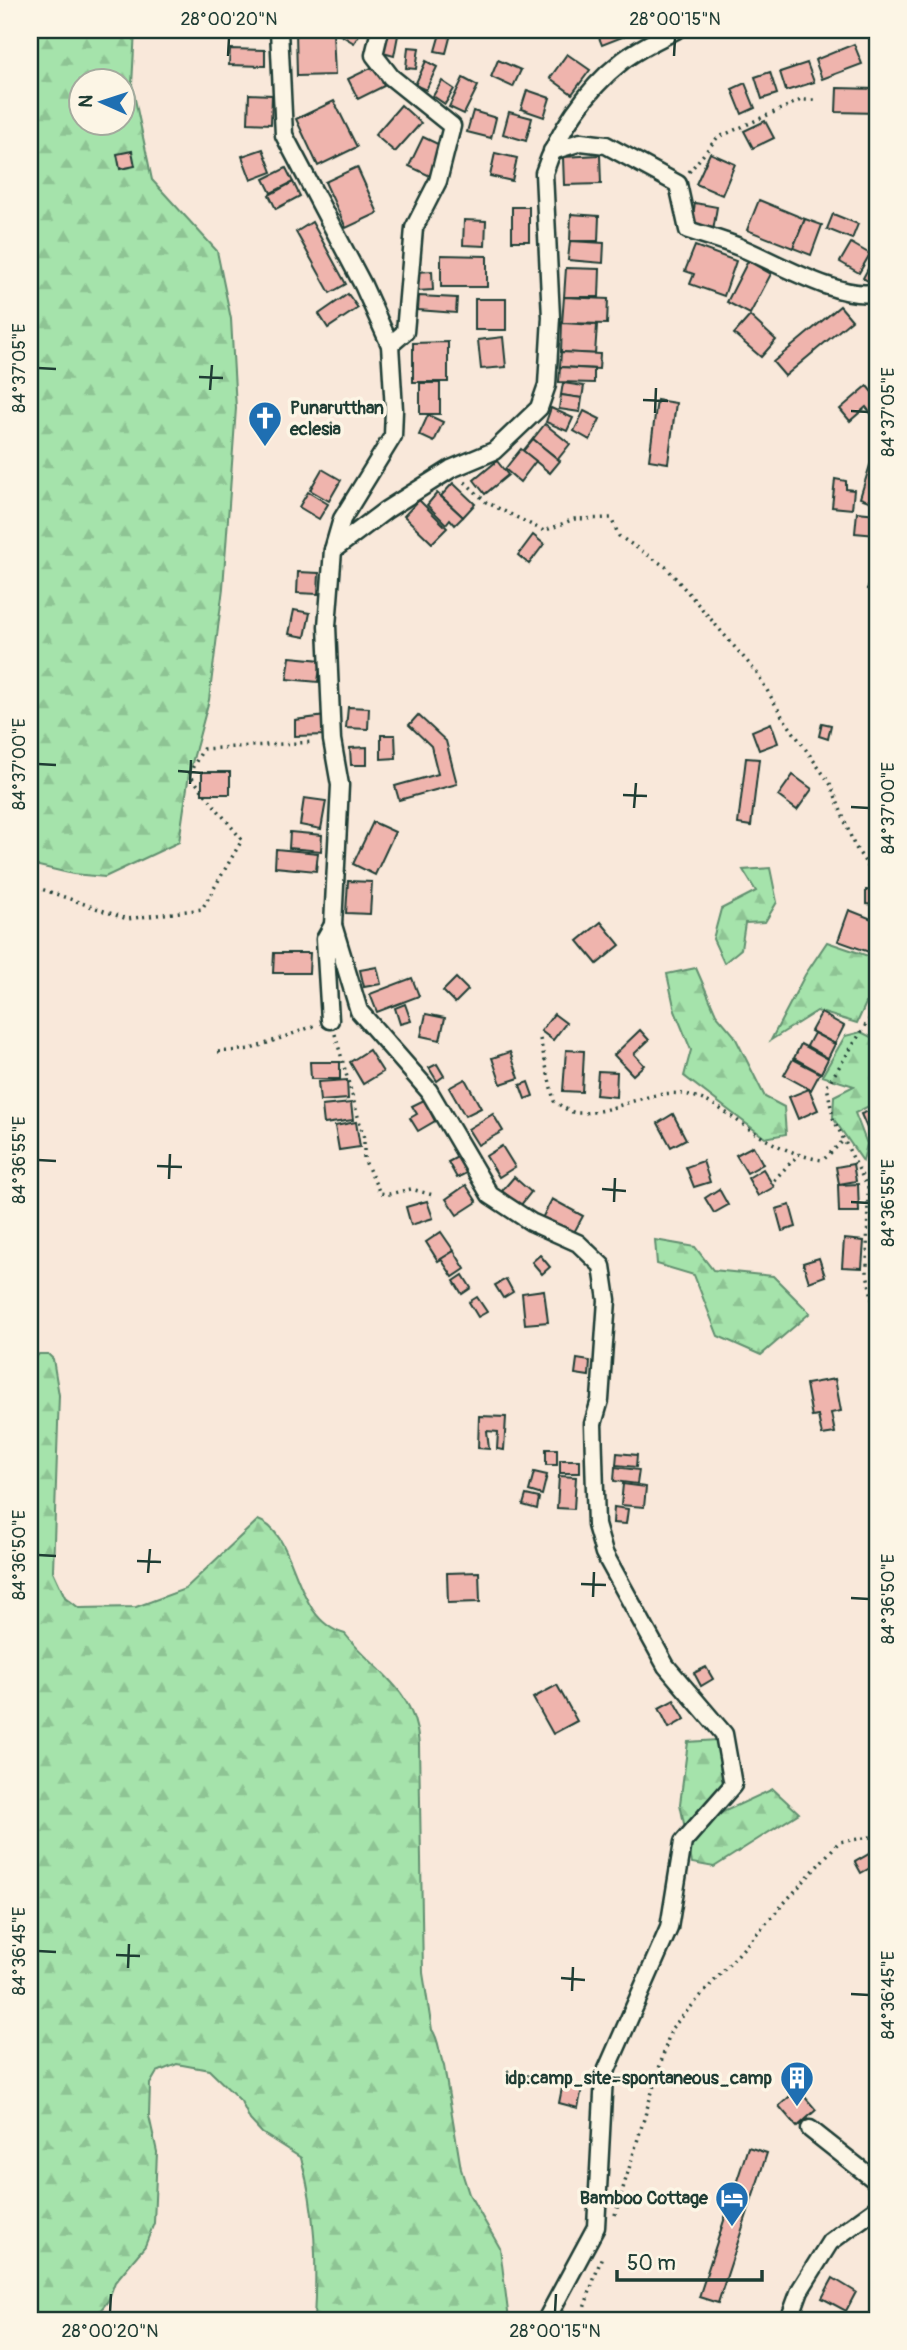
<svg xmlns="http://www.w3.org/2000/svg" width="907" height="2350" font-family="Pangolin,sans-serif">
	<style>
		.forest { fill: url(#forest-firs); stroke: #629070; stroke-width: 2; fill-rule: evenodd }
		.building { fill: #efb4ad; stroke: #1f3d34; stroke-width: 2 }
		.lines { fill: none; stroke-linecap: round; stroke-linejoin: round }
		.minor-casing { stroke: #1f3d34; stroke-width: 21 }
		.path { stroke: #1f3d34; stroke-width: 3.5; stroke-dasharray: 2 5; stroke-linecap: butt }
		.minor { stroke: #fcf5e5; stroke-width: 16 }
		.ticks { fill: none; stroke: #1f3d34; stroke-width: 2.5 }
		.labels { text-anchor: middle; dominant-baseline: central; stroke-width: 7; stroke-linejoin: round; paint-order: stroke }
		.poi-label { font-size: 18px; font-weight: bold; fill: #1f3d34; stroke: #fcf5e5; text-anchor: end }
		.neatline { fill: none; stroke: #1f3d34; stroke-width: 2.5 }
		.ticks-label { font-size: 18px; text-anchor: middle; fill: #1f3d34 }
	</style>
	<defs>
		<pattern id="forest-firs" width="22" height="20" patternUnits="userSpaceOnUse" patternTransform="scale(1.75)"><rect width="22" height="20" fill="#a5e3ab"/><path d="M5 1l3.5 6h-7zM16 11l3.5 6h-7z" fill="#8ec494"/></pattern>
	</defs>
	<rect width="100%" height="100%" fill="#f9e8da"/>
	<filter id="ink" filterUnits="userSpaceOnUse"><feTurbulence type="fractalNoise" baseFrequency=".0143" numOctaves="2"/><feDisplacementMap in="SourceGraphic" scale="14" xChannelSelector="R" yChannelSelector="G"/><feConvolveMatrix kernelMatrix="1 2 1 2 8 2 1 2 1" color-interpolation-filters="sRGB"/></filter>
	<g filter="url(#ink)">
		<g class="forest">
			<path d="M 30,30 L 135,30 L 132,85 L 152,180 L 217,251 L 231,319 L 236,408 L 223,588 L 209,700 L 189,774 L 179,842 L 105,877 L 73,874 L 30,864 ZM 80,80 L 122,80 L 122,122 L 80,122 Z"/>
			<polygon points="770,868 777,902 765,922 745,923 741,949 724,963 713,939 721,909 756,891 743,870"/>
			<polygon points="827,942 877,959 872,990 857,1023 817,1011 771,1040 805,975"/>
			<polygon points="696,968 716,1014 734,1035 765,1097 784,1107 786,1134 765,1138 684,1076 691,1050 675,1011 667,974"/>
			<polygon points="861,1032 877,1040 877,1102 855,1113 867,1144 863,1161 833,1118 834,1096 854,1086 822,1076 845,1036"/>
			<polygon points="655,1240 695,1247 713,1270 773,1276 810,1313 761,1355 718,1336 694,1275 657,1264"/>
			<path d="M 39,1354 L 48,1354 L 53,1359 L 59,1395 L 53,1571 L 65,1597 L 79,1608 L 136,1607 L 185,1589 L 258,1520 C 299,1534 291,1619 345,1634 C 377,1674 414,1687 419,1744 L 423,1973 L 432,2030 C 439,2038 439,2055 444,2066 L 461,2169 L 469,2194 L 500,2248 L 509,2320 L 314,2320 C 317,2264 316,2212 301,2158 L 262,2133 L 250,2120 L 241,2101 L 209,2070 L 177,2064 L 157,2072 L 150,2084 L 149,2116 L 157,2152 L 154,2223 L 145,2246 L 115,2282 L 108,2301 L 99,2312 L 98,2320 L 30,2320 L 30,1364 Z"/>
			<polygon points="717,1740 727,1770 720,1789 719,1814 773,1789 799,1813 714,1867 692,1863 680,1804 688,1742"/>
		</g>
		<g class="building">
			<polygon points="296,30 336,30 333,32 335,75 297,76"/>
			<polygon points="341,30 355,30 360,33 354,43 339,34"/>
			<polygon points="387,30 399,30 394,56 383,53"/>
			<polygon points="441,30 452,30 446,53 435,51"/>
			<polygon points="596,30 623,30 625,36 602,45"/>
			<polygon points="854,44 862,64 822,79 815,60"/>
			<polygon points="408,47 419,48 416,69 406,68"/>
			<polygon points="230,49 265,50 265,66 229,65"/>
			<polygon points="567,54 590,70 572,94 550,78"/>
			<polygon points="498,60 521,70 513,87 491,77"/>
			<polygon points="426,61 437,67 426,90 415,85"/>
			<polygon points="807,63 814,82 786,91 780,72"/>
			<polygon points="375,66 384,86 358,99 348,79"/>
			<polygon points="770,72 777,94 762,99 755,77"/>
			<polygon points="463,78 478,86 464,114 449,107"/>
			<polygon points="442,81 454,89 445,104 433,96"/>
			<polygon points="745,83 755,108 742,114 732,89"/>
			<polygon points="837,88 876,89 876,113 836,112"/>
			<polygon points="527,90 550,98 544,117 521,109"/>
			<polygon points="249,94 272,95 271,124 248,123"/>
			<polygon points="334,101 357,147 318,166 296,119"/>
			<polygon points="401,105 421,123 395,152 375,135"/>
			<polygon points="473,111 496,118 491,138 467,132"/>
			<polygon points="509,112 532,118 526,141 503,134"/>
			<polygon points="765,121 774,138 753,148 744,131"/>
			<polygon points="423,137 444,147 430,176 409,166"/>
			<polygon points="263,149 272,172 251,180 242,156"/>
			<polygon points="132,151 135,166 120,169 117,154"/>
			<polygon points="495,153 517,158 512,181 490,176"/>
			<polygon points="710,153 735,164 722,195 696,184"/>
			<polygon points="600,155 601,184 564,185 563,157"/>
			<polygon points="357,167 378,213 346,228 325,182"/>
			<polygon points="286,168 293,182 271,193 264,179"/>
			<polygon points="293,182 300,196 276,209 269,195"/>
			<polygon points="759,200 805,219 793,248 747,230"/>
			<polygon points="695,203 717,207 713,231 691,227"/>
			<rect x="512" y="207" width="17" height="34"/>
			<polygon points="571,214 599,216 598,241 570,241"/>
			<polygon points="833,214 858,224 852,239 827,229"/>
			<polygon points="805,219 822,225 811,255 793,248"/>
			<polygon points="464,220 486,221 485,246 463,245"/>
			<polygon points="312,222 346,284 330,293 296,232"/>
			<polygon points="570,241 604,243 603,263 568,260"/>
			<polygon points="851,243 870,254 859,273 840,262"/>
			<polygon points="695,246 736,261 724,296 690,284 694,274 685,271"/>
			<polygon points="441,255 487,256 487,287 441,287"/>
			<polygon points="748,261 771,274 750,314 727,302"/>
			<polygon points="869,267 877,272 877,286 863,278"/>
			<polygon points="566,268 600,269 599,297 564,297"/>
			<polygon points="432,271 433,290 417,291 416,272"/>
			<polygon points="348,294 358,308 328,328 319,314"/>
			<polygon points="419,296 457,298 456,313 418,310"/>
			<polygon points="564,297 608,299 607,324 562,323"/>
			<rect x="475" y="299" width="31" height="31"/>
			<polygon points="840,306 852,320 785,376 773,362"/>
			<polygon points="750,316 776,340 761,357 734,334"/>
			<polygon points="562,323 597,325 595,354 561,352"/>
			<polygon points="503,337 506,367 481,369 478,340"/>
			<polygon points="448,342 448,382 413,382 413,343"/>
			<polygon points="561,352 600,354 599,369 560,367"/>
			<polygon points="560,367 594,369 594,383 559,382"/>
			<rect x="420" y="383" width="20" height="31"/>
			<polygon points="563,383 584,386 582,398 561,395"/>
			<polygon points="867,386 877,398 877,412 873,416 866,407 850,421 840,409"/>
			<polygon points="561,395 582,398 580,412 559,409"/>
			<polygon points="657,400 676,403 668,463 649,460"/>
			<polygon points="551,408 573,418 567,431 546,422"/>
			<polygon points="584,411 600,419 590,440 574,431"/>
			<polygon points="428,415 443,422 434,442 419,435"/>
			<polygon points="545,424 570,444 558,459 533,439"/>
			<polygon points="533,439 560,461 550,473 523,451"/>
			<polygon points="521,449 536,461 520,482 505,469"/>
			<polygon points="497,461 508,475 485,494 474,480"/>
			<polygon points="870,465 877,468 877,504 860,498"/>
			<polygon points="322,469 341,480 329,501 310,490"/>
			<polygon points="835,479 846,481 846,489 854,490 852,509 832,507"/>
			<polygon points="453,483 475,504 463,517 441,496"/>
			<polygon points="308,492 328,504 319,519 299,507"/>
			<polygon points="437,493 463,517 455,525 450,519 446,524 427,505"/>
			<polygon points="419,500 447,528 432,543 404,516"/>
			<polygon points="857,512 877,514 876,535 855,533"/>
			<polygon points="533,535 544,544 529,564 518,555"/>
			<polygon points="877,571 877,596 867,589"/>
			<polygon points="298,572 319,573 318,594 297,593"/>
			<polygon points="294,610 310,613 305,637 289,634"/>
			<polygon points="290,657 321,660 318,682 287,679"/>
			<polygon points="348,707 369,708 368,729 346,728"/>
			<polygon points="418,715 446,741 457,784 399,800 395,786 438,774 431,746 409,725"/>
			<polygon points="326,716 326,735 295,736 295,720"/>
			<polygon points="771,723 778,743 759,750 752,731"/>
			<polygon points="822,723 831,725 828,739 819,736"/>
			<polygon points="381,735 395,735 396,758 381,759"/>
			<polygon points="367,747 367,765 351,765 350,748"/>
			<polygon points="746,758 759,759 751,826 738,824"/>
			<rect x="202" y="772" width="28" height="22"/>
			<polygon points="793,775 812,789 797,810 778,796"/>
			<polygon points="304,798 326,801 321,829 300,825"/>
			<polygon points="373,822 395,832 375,875 353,864"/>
			<polygon points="290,832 322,835 321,851 289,848"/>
			<polygon points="276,849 318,853 316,871 275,867"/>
			<polygon points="348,881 372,882 370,914 346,913"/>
			<polygon points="866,890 877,891 877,905 866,904"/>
			<polygon points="849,910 877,921 869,952 838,941"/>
			<polygon points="601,922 620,945 597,964 578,941"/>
			<polygon points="274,953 310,953 309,973 273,973"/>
			<polygon points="377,967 381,984 364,987 360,970"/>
			<polygon points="412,978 419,996 377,1012 370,994"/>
			<polygon points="456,978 468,990 455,1003 443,991"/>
			<polygon points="405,1004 411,1021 400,1024 395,1008"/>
			<polygon points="821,1013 844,1026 835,1044 811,1031"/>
			<polygon points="426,1014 445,1018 440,1040 421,1036"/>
			<polygon points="554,1014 566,1023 553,1040 541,1031"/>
			<polygon points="640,1030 649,1040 634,1054 644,1065 633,1075 614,1055"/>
			<polygon points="814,1033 835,1044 828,1058 807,1046"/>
			<polygon points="801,1044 828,1059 821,1073 794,1058"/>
			<polygon points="369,1050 383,1072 363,1084 350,1062"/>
			<polygon points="566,1050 584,1051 582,1092 563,1091"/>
			<polygon points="510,1052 519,1078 501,1084 492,1058"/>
			<polygon points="793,1059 820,1073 811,1090 784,1075"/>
			<polygon points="310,1062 340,1062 340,1079 311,1079"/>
			<polygon points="437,1064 444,1076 437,1081 429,1068"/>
			<polygon points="598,1071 617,1072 616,1097 596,1095"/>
			<polygon points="465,1079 481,1108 465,1116 449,1088"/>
			<polygon points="347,1080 348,1099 320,1101 318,1082"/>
			<polygon points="528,1082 533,1096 525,1099 520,1085"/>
			<polygon points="809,1089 818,1110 798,1119 789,1097"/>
			<polygon points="424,1100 435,1121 418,1131 410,1118 417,1114 412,1106"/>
			<polygon points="351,1103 353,1120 324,1124 322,1106"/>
			<polygon points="877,1108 877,1140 873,1142 861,1114"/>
			<polygon points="493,1114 503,1131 478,1145 468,1129"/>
			<polygon points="673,1114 686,1139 671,1147 658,1123"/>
			<polygon points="356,1122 360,1147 339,1150 335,1126"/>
			<polygon points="502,1146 515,1167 499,1177 486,1156"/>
			<polygon points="753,1146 763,1164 747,1173 736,1155"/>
			<polygon points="461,1155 470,1171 457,1178 448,1162"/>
			<polygon points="703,1161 710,1182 694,1187 686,1167"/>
			<polygon points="853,1164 856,1181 839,1184 836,1167"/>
			<polygon points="763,1169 774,1187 758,1196 748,1178"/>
			<polygon points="514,1177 531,1192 520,1206 502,1191"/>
			<polygon points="858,1184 859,1212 839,1212 838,1185"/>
			<polygon points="466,1185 477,1202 457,1215 446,1199"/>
			<polygon points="719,1189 728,1205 714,1213 705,1198"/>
			<polygon points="552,1199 583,1216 571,1238 540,1222"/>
			<polygon points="427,1201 433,1218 411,1225 406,1207"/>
			<polygon points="790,1205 796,1227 782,1231 776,1209"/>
			<polygon points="441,1232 454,1251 438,1261 426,1242"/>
			<polygon points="844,1239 864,1241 862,1268 842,1267"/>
			<polygon points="454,1251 465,1269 453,1277 441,1259"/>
			<polygon points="540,1255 550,1267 542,1274 532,1262"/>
			<polygon points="819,1258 825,1276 809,1282 803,1263"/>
			<polygon points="463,1275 471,1288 462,1294 454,1281"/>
			<polygon points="506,1279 513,1292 503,1298 495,1285"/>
			<polygon points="544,1290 548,1322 525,1324 522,1293"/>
			<polygon points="477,1297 487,1312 478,1317 469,1302"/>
			<polygon points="577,1359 590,1361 589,1376 575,1374"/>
			<polygon points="835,1379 841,1411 831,1413 835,1433 822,1435 818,1416 812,1417 806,1384"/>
			<polygon points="479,1416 506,1417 504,1450 497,1449 498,1432 487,1431 489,1449 478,1448"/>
			<rect x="546" y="1449" width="11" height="16"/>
			<polygon points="617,1453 637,1455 636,1467 616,1465"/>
			<rect x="560" y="1460" width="20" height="13"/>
			<polygon points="615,1467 639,1470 637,1484 614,1481"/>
			<polygon points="534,1472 547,1475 542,1495 529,1491"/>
			<polygon points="559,1476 576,1477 574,1509 557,1508"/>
			<polygon points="623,1484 646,1487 644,1507 621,1505"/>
			<polygon points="526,1495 539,1498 537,1509 523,1505"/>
			<polygon points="614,1507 628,1509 626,1524 613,1523"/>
			<polygon points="479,1572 480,1602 448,1603 447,1573"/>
			<polygon points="706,1667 713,1679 701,1686 694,1673"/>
			<polygon points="557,1685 577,1721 553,1734 533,1698"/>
			<polygon points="674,1700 685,1719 669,1728 659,1708"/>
			<polygon points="876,1850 877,1864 861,1873 855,1862"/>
			<polygon points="563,2083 582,2088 578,2108 559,2103"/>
			<polygon points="798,2089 816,2110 797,2127 779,2106"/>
			<polygon points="748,2147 767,2153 718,2303 699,2297"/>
			<polygon points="833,2278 856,2292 846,2311 822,2298"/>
		</g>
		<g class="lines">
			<g class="minor-casing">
				<g id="minor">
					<polyline points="279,30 284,135 363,285 390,345 394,410 393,436 342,519 333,550 327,626 332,740 340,785 333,925 359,1011 429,1091 490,1195 531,1222 578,1243 602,1266 607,1300 600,1400 593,1424 596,1525 604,1553 666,1666 724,1734 733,1785 683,1842 669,1928 604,2076 596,2227 546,2320"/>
					<polyline points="380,30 374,55 391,77 452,126 438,181 414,228 405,332 390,345"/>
					<path d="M 552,151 L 581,142 L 606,145 L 678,184 L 688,230 C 706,236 726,241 744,249 C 775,262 844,302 877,292"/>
					<path d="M 333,550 L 386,510 L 451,469 L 494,451 L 539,408 L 547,385 L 551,317 L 544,173 C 557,133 587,89 620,63 C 636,49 658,40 676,30"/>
					<polyline points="330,1020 325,939 333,925"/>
					<polyline points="810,2129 877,2182"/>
					<polyline points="789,2320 800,2290 830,2242 877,2208"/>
				</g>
			</g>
			<g class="path">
				<polyline points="689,172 717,138 801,100 817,100"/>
				<polyline points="465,482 486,502 544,531 574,519 611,518 619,536 666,567 757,673 782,716 831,785 854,845 877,880"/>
				<polyline points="30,885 127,919 202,909 242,840 189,774 203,749 314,742"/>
				<polyline points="877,1007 827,1086 833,1118 868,1188 867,1273 877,1323"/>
				<polyline points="335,1034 364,1138 364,1159 380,1193 389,1194 411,1189 433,1195"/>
				<path d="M 540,1039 L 554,1101 C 560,1105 570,1113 578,1113 C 614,1114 647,1089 683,1094 C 708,1098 725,1112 745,1126 C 767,1142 797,1157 823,1160 L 843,1141"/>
				<polyline points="218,1052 251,1049 314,1026"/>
				<polyline points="774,1180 799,1154"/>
				<polyline points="615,2215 671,2029 839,1842 877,1836"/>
				<polyline points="580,2320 602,2256"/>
			</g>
			<use href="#minor" class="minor"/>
		</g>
	</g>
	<path class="ticks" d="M 228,56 L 229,38M 674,56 L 675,38M 38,368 L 56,369M 199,377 L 223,378M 210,390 L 212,365M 643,400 L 668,401M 851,411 L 869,412M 655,413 L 656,388M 38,764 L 56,765M 178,771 L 203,773M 190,784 L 191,760M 623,795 L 647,796M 851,807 L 869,808M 634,808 L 636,783M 38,1160 L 56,1161M 157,1166 L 182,1167M 169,1179 L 170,1154M 602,1189 L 626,1191M 614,1202 L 615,1178M 851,1202 L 869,1203M 38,1555 L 56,1556M 137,1561 L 161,1562M 148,1573 L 150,1549M 581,1584 L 606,1585M 593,1597 L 594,1572M 851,1598 L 869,1599M 38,1951 L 56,1952M 116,1955 L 140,1956M 128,1968 L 129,1944M 561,1978 L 585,1980M 572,1991 L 573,1967M 851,1994 L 869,1995M 110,2312 L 111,2294M 555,2312 L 556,2294"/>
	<defs>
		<g id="church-pin" transform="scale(1.75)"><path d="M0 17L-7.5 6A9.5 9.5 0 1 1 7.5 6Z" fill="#1f6fb2" stroke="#fcf5e5"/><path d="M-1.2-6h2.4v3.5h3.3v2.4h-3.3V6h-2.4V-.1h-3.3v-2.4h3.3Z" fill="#fff"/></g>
		<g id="building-pin" transform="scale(1.75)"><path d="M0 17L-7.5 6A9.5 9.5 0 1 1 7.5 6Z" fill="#1f6fb2" stroke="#fcf5e5"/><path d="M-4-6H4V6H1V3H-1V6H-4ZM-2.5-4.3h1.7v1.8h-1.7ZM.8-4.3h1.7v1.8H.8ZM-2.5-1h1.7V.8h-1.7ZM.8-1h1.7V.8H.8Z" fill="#fff"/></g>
		<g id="hotel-pin" transform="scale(1.75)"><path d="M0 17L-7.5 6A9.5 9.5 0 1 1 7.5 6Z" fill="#1f6fb2" stroke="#fcf5e5"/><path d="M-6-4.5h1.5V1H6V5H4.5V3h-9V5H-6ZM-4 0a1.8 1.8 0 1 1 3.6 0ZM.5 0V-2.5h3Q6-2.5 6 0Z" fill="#fff"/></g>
	</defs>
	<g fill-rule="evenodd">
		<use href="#church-pin" x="265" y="418"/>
		<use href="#building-pin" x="797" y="2078"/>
		<use href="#hotel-pin" x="732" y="2198"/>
	</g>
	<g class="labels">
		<g class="poi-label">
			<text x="290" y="408" text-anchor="start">Punarutthan<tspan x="290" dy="21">eclesia</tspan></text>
			<text x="772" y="2078">idp:camp_site=spontaneous_camp</text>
			<text x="708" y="2198">Bamboo Cottage</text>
		</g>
	</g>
	<rect width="907" height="2350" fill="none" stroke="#fcf5e5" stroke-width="77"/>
	<g transform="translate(102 102) rotate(273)"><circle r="33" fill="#fcf5e5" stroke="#a4ab9e" stroke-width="2"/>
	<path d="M0-5L12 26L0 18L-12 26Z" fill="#1f6fb2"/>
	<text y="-10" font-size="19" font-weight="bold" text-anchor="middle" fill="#1f3d34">N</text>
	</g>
	<path d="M617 2270v10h145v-10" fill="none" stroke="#1f3d34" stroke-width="3.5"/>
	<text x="627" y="2270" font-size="21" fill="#1f3d34" stroke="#fcf5e5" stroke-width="5" paint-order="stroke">50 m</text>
	<rect x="38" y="38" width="831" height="2274" class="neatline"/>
	<g class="ticks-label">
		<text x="229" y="25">28°00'20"N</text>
		<text x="675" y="25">28°00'15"N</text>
		<text transform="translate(19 368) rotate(-90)" y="6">84°37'05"E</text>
		<text transform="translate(888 412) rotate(-90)" y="6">84°37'05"E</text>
		<text transform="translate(19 764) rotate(-90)" y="6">84°37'00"E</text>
		<text transform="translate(888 808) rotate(-90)" y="6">84°37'00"E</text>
		<text transform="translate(19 1160) rotate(-90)" y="6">84°36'55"E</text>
		<text transform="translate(888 1203) rotate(-90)" y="6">84°36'55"E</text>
		<text transform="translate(19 1555) rotate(-90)" y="6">84°36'50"E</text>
		<text transform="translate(888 1599) rotate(-90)" y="6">84°36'50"E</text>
		<text transform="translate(19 1951) rotate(-90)" y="6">84°36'45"E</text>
		<text transform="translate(888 1995) rotate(-90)" y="6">84°36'45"E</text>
		<text x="110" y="2337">28°00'20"N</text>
		<text x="555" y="2337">28°00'15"N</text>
	</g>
</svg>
